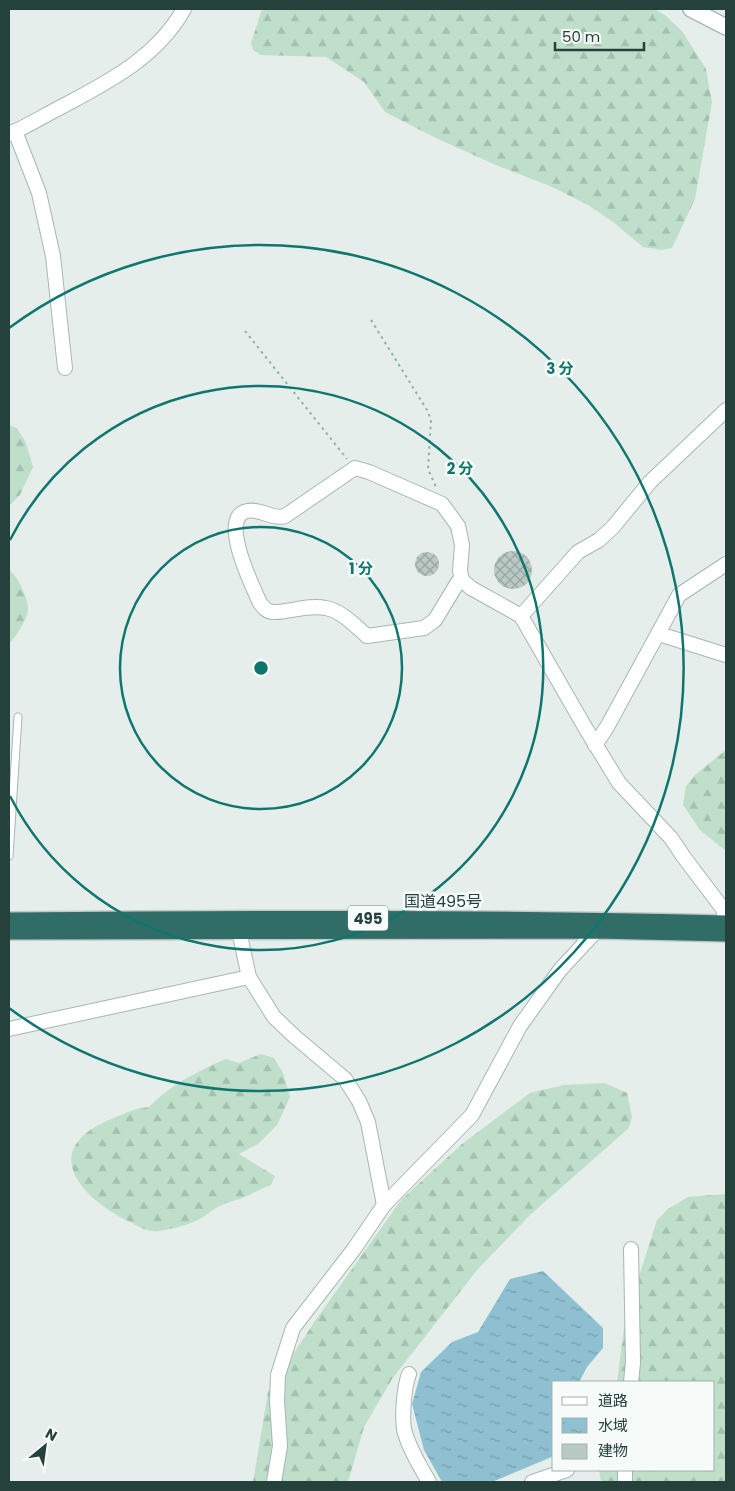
<svg xmlns="http://www.w3.org/2000/svg" width="735" height="1491" font-family="Poppins,'Noto Sans JP',sans-serif">
	<style>
		.forest { fill: url(#forest-firs) }
		.water { fill: url(#water-ripples) }
		.building { fill: url(#building-cross-hatch) }
		.lines { fill: none; stroke-linecap: round; stroke-linejoin: round }
		.lane-casing { stroke: #a7b7b3; stroke-width: 9 }
		.street-casing { stroke: #a7b7b3; stroke-width: 16 }
		.secondary-casing { stroke: #a4bab5; stroke-width: 18 }
		.highway-casing { stroke: #c2cac8; stroke-width: 18 }
		.path { stroke: #86b2a9; stroke-width: 2; stroke-dasharray: 2.5 4; stroke-linecap: butt }
		.lane { stroke: #fff; stroke-width: 7 }
		.street { stroke: #fff; stroke-width: 14 }
		.secondary { stroke: #fff; stroke-width: 15 }
		.highway { stroke: #306d67; stroke-width: 15 }
		.ring { fill: none; stroke: #0f766e; stroke-width: 2.5 }
		.labels { text-anchor: middle; dominant-baseline: central; stroke-width: 5; stroke-linejoin: round; paint-order: stroke }
		.shield { fill: #f6fbf9; stroke: #637975; stroke-width: 1 }
		.shield-label { font-size: 15px; font-weight: bold; fill: #24413c }
		.street-label { font-size: 16px; fill: #24413c; stroke: #f6fbf9 }
		.centre { fill: #0f766e; stroke: #f6fbf9; stroke-width: 2.5 }
		.ring-label { font-size: 15px; text-anchor: middle; font-weight: bold; fill: #0f766e; stroke: #f6fbf9; stroke-width: 5; stroke-linejoin: round; paint-order: stroke }
	</style>
	<defs>
		<pattern id="forest-firs" width="22" height="20" patternUnits="userSpaceOnUse" patternTransform="scale(1.25)"><rect width="22" height="20" fill="#bfdfcb"/><path d="M5 1l3.5 6h-7zM16 11l3.5 6h-7z" fill="#a4c1af"/></pattern>
		<pattern id="water-ripples" width="26" height="14" patternUnits="userSpaceOnUse" patternTransform="scale(1.25)"><rect width="26" height="14" fill="#8fc0d2"/><path d="M2 4q2-2 4 0t4 0M15 11q2-2 4 0t4 0" fill="none" stroke="#759eac"/></pattern>
		<pattern id="building-cross-hatch" width="8" height="8" patternUnits="userSpaceOnUse" patternTransform="scale(1.25)"><rect width="8" height="8" fill="#bbc9c5"/><path d="M0 0l8 8M0 8l8-8" fill="none" stroke="#98a5a1"/></pattern>
	</defs>
	<rect width="100%" height="100%" fill="#e5eeeb"/>
	<g class="forest">
		<polygon points="262,9 655,9 666,16 682,31 706,69 712,102 695,199 672,248 662,250 643,247 613,222 588,205 550,186 498,166 436,138 385,112 364,82 326,57 261,55 253,50 251,43"/>
		<polygon points="9,425 17,428 26,443 33,467 20,495 9,506"/>
		<path d="M 9,570 C 17,574 28,599 28,609 C 28,618 15,638 9,644 Z"/>
		<polygon points="726,750 726,851 700,830 683,805 686,786 696,774"/>
		<path d="M 261,1054 L 274,1058 L 283,1073 L 290,1097 L 277,1125 L 258,1144 L 239,1154 L 275,1176 L 271,1185 C 260,1189 250,1195 240,1199 C 234,1201 227,1202 222,1205 C 212,1209 205,1217 196,1221 C 185,1226 171,1229 159,1231 C 147,1233 134,1224 124,1219 C 77,1194 41,1149 109,1120 C 122,1115 134,1108 149,1107 C 170,1085 198,1071 226,1059 L 239,1063 Z"/>
		<polygon points="605,1083 627,1093 632,1117 629,1128 531,1214 477,1270 392,1379 364,1427 348,1482 253,1482 268,1392 315,1321 401,1200 462,1144 530,1093 564,1085"/>
		<polygon points="726,1194 726,1482 601,1482 599,1470 714,1470 714,1382 617,1382 625,1320 657,1220 668,1209 688,1197"/>
	</g>
	<polygon class="water" points="543,1271 603,1328 603,1348 587,1367 579,1382 554,1382 554,1456 492,1482 442,1482 424,1450 412,1404 421,1372 452,1342 478,1332 510,1279"/>
	<g class="building">
		<circle cx="513" cy="570" r="19"/>
		<circle cx="427" cy="564" r="12"/>
	</g>
	<g class="lines">
		<g class="lane-casing">
			<polyline id="lane" points="9,856 18,717"/>
		</g>
		<g class="street-casing">
			<g id="street">
				<polyline points="15,131 39,193 53,256 65,368"/>
				<path d="M 9,134 C 28,126 45,115 63,106 C 110,81 157,57 184,9"/>
				<path d="M 462,580 L 458,582 L 435,620 L 424,628 L 367,636 C 355,626 342,611 326,608 C 308,604 288,613 272,612 C 266,611 263,607 260,603 C 253,587 218,517 247,511 C 260,508 273,520 285,516 L 355,468 L 369,472 L 442,504 L 458,526 L 462,545 L 460,571 L 462,580 L 471,588 L 521,616 L 586,729 L 619,783 L 671,838 L 683,856 L 723,909 L 726,921"/>
				<polyline points="521,616 578,552 599,540 613,527 650,482 726,410"/>
				<polyline points="659,634 726,655"/>
				<polyline points="595,745 607,727 679,595 726,564"/>
				<polyline points="239,931 249,977 274,1017 294,1036 345,1079 359,1101 368,1122 384,1205"/>
				<polyline points="9,1029 249,977"/>
				<polyline points="631,1249 633,1363 631,1382"/>
				<path d="M 409,1374 C 404,1387 402,1415 404,1429 C 408,1447 420,1466 429,1482"/>
				<polyline points="274,1482 280,1446 277,1401 278,1375 293,1328 354,1249 384,1205 472,1115 520,1026 560,970 596,931"/>
				<polyline points="532,1482 567,1470"/>
				<polyline points="625,1482 625,1470"/>
			</g>
		</g>
		<g class="secondary-casing">
			<polyline id="secondary" points="691,9 726,27"/>
		</g>
		<g class="highway-casing">
			<g id="highway">
				<path d="M 9,920 C 248,918 487,917 726,923"/>
				<polyline points="9,932 596,931 726,934"/>
			</g>
		</g>
		<g class="path">
			<polyline points="371,320 427,410 431,420 428,469 436,487"/>
			<polyline points="245,331 347,459"/>
		</g>
		<use href="#lane" class="lane"/>
		<use href="#street" class="street"/>
		<use href="#secondary" class="secondary"/>
		<use href="#highway" class="highway"/>
	</g>
	<g class="ring">
		<circle cx="261" cy="668" r="141"/>
		<path d="M10 540A282 282 0 1 1 10 796"/>
		<path d="M9 328A423 423 0 1 1 9 1008"/>
	</g>
	<g class="labels">
		<rect class="shield" x="348" y="905.5" width="40" height="25" rx="4"/>
		<g class="shield-label">
			<text x="368" y="918">495</text>
		</g>
		<g class="street-label">
			<text x="443" y="901">国道495号</text>
		</g>
	</g>
	<circle cx="261" cy="668" r="8" class="centre"/>
	<g class="ring-label">
		<text x="560" y="374">3 分</text>
		<text x="460" y="474">2 分</text>
		<text x="361" y="574">1 分</text>
	</g>
	<rect width="735" height="1491" fill="none" stroke="#24413c" stroke-width="20"/>
	<rect x="552" y="1381" width="162" height="90" fill="#f6fbf9" stroke="#a2b1ad"/>
	<rect x="562" y="1397" width="25" height="8" fill="#ffffff" stroke="#a2b1ad"/>
	<text x="598" y="1406" font-size="15" fill="#24413c">道路</text>
	<rect x="562" y="1418" width="25" height="15" fill="url(#water-ripples)" stroke="#a2b1ad"/>
	<text x="598" y="1431" font-size="15" fill="#24413c">水域</text>
	<rect x="562" y="1444" width="25" height="15" fill="#bbc9c5" stroke="#a2b1ad"/>
	<text x="598" y="1456" font-size="15" fill="#24413c">建物</text>
	<g transform="translate(45 1446) rotate(29)" stroke="#f6fbf9" stroke-width="4" paint-order="stroke">
	<path d="M0-4L9 19L0 12L-9 19Z" fill="#24413c"/>
	<text y="-8" font-size="14" font-weight="bold" text-anchor="middle" fill="#24413c">N</text>
	</g>
	<path d="M555 42v8h89v-8" fill="none" stroke="#24413c" stroke-width="2.5"/>
	<text x="562" y="42" font-size="15" fill="#24413c" stroke="#f6fbf9" stroke-width="4" paint-order="stroke">50 m</text>
</svg>
